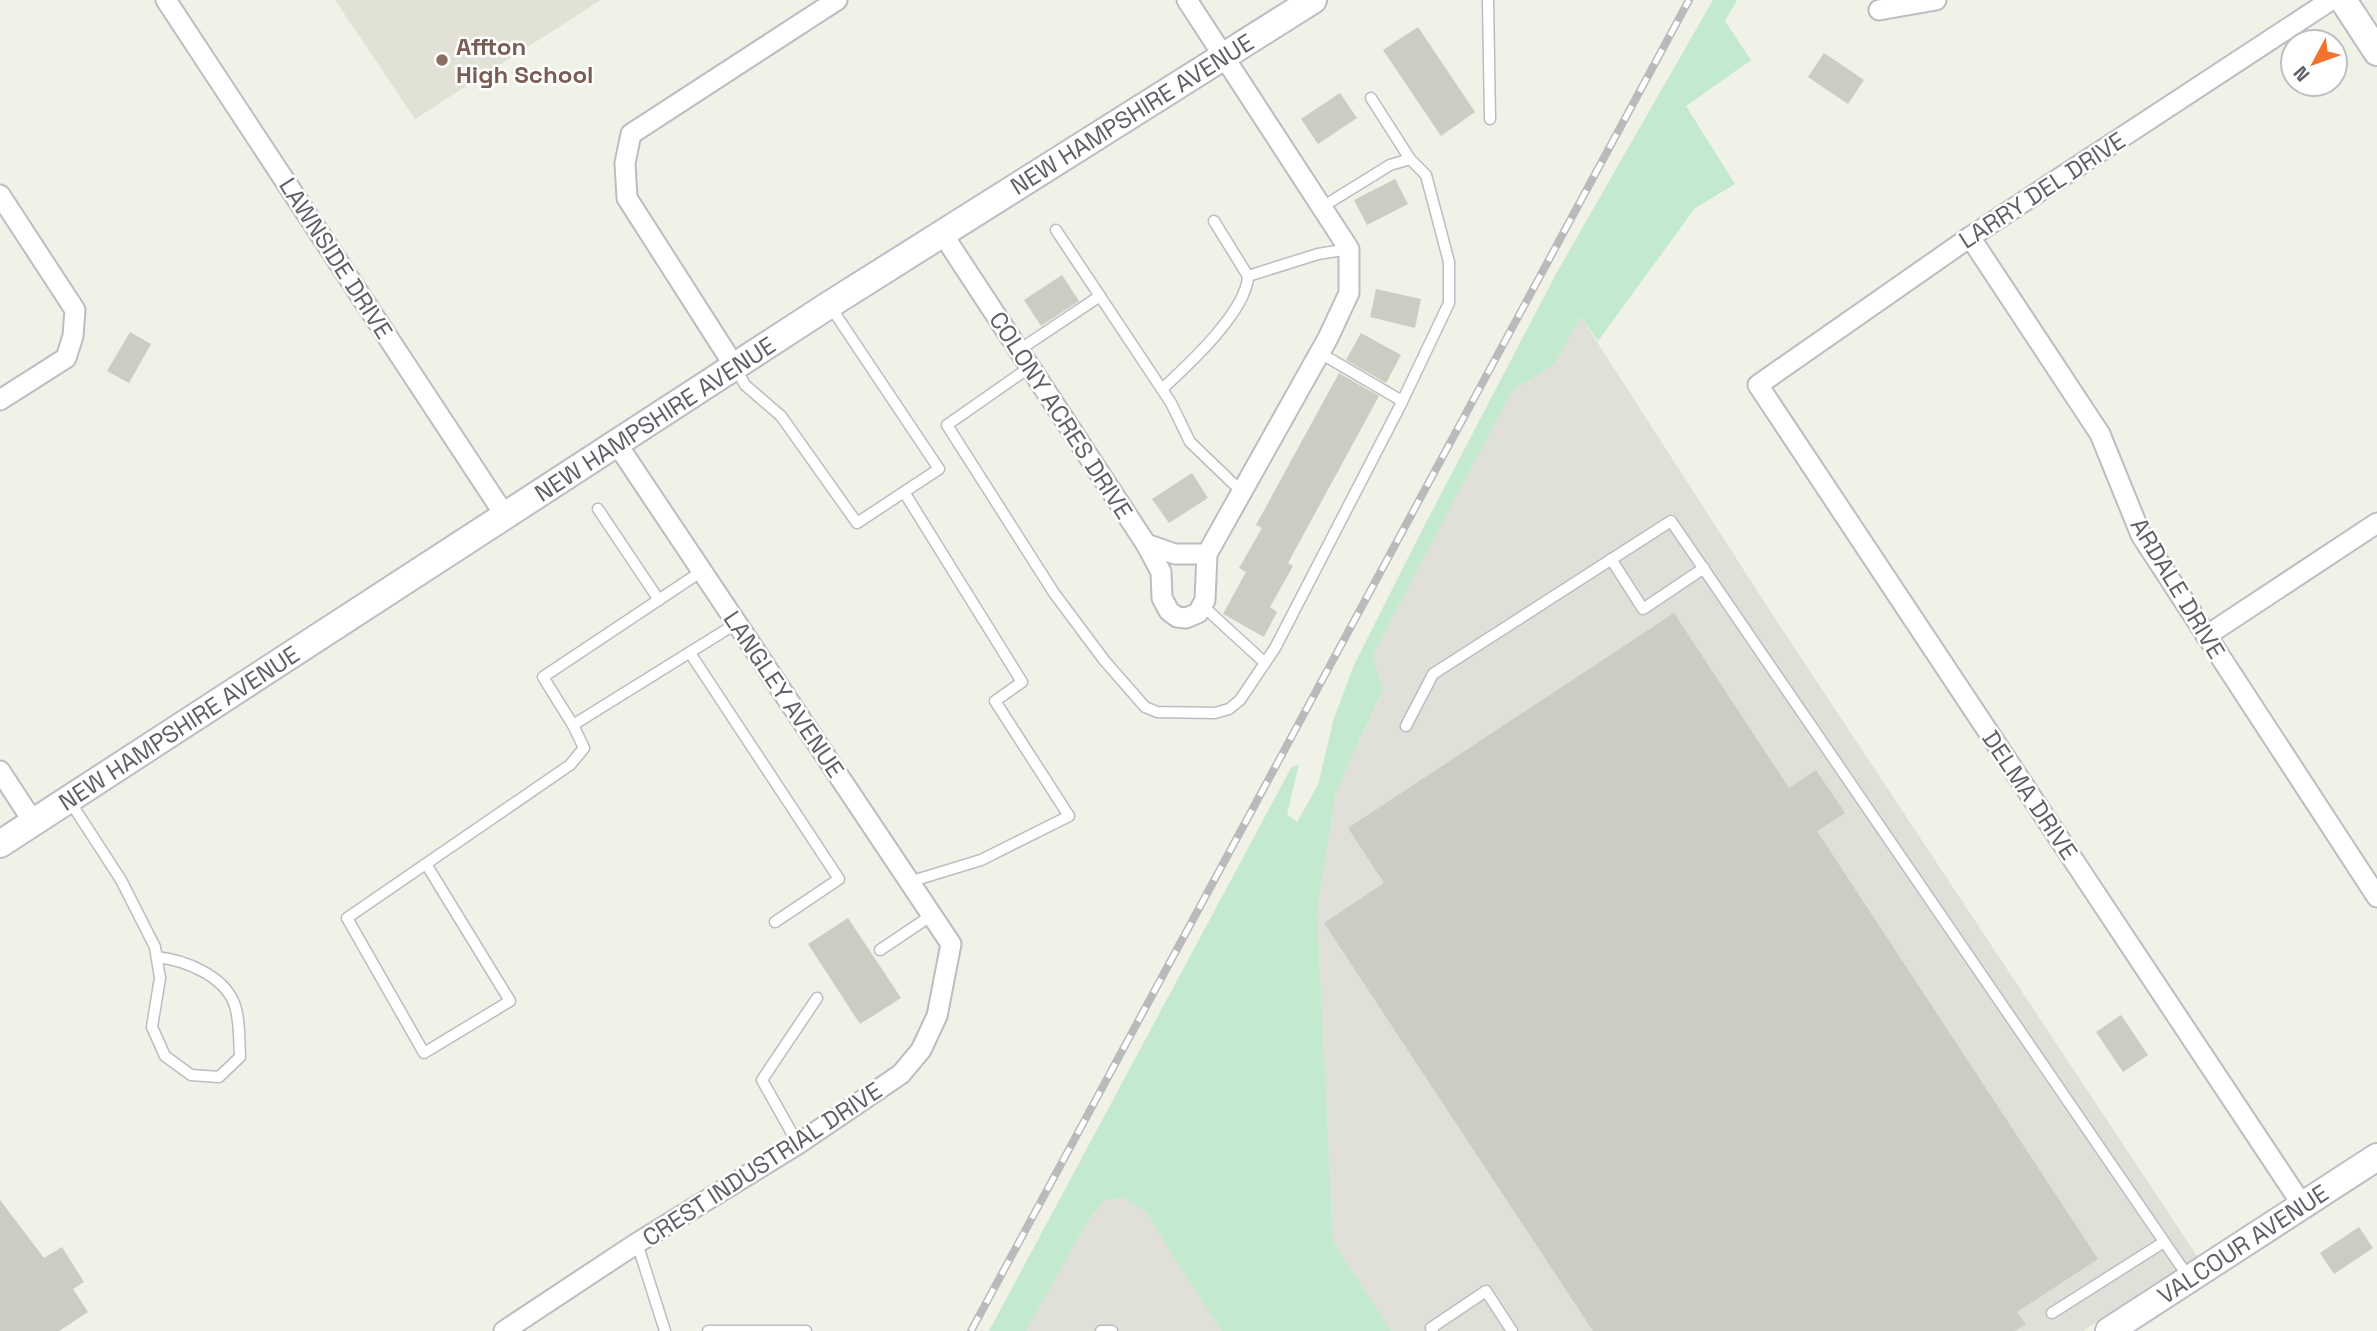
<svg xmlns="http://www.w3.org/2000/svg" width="2377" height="1331" font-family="'Space Grotesk',sans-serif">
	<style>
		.industrial { fill: #e0e0d9 }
		.education { fill: #e1e1d5 }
		.green { fill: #c3e9ce }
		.building { fill: #ccccc3 }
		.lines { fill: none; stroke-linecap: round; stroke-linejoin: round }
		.lane-casing { stroke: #bbbdc3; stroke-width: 13 }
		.street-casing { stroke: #bbbdc3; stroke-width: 23 }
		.secondary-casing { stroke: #bcbdc5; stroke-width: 30 }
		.lane { stroke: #fff; stroke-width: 10 }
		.street { stroke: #fff; stroke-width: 19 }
		.secondary { stroke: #fff; stroke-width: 26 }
		.rail-casing { stroke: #bababb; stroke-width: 8 }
		.rail { stroke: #fff; stroke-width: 5; stroke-dasharray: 16; stroke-linecap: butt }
		.education-dot { fill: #8d6e63; stroke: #fff; stroke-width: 2.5 }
		.labels { text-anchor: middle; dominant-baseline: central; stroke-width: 5; stroke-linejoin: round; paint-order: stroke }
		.education-label { font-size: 24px; font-weight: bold; fill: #785e54; stroke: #fff; text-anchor: start }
		.street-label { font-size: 24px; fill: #5e6068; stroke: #fff }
	</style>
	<rect width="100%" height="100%" fill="#f0f1e7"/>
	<g class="industrial">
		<polygon points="1581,317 1776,620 2197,1256 2083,1331 1391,1331 1333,1241 1317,910 1336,792 1383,690 1372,656 1512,391 1554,364"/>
		<polygon points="1123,1198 1145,1211 1221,1331 1026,1331 1084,1227 1103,1201"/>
	</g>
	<polygon class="education" points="335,0 601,0 415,119"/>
	<polygon class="green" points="1713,0 1737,0 1725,21 1751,60 1686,106 1735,184 1695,208 1598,341 1581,317 1554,364 1512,391 1372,656 1383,689 1336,792 1317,910 1333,1241 1391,1331 1221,1331 1145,1211 1123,1198 1103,1201 1084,1227 1026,1331 989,1331 1291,768 1299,764 1287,814 1297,822 1318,785 1334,718 1354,665 1418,538 1557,272"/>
	<g class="building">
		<polygon points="1418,27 1475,112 1441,136 1383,50"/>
		<polygon points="1824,53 1864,80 1848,104 1808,77"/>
		<polygon points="1340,93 1357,118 1318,144 1301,119"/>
		<polygon points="1395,179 1408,204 1367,225 1354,200"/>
		<polygon points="1062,275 1079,301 1041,326 1024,300"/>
		<polygon points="1376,289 1421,299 1415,328 1370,317"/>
		<polygon points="130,332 151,344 129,383 107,371"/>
		<polygon points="1361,333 1401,355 1386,383 1346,360"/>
		<polygon points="1339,373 1379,396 1288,563 1293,566 1270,607 1277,612 1264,637 1223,614 1246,572 1239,568 1262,528 1256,525"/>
		<polygon points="1192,473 1208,498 1169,523 1152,499"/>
		<polygon points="1674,613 1789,788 1816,770 1845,813 1817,831 2098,1259 2017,1312 2026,1324 2015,1331 1593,1331 1324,923 1384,883 1348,828"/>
		<polygon points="848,918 901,998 860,1024 808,944"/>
		<polygon points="2121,1015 2148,1055 2123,1072 2096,1032"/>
		<polygon points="0,1200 44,1258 62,1247 84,1282 73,1289 88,1312 59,1331 0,1331"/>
		<polygon points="2359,1227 2373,1248 2334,1274 2320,1253"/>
	</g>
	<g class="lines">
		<g class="lane-casing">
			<g id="lane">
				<polyline points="1488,0 1490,119"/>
				<polyline points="1371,98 1410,159"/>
				<polyline points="1056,230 1171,403 1190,442 1242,492"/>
				<polyline points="1248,276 1318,254 1349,249"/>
				<polyline points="1019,350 1100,296"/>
				<polyline points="1320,353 1402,401"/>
				<polyline points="735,367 745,385 781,416 857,523 939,469 830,306"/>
				<polyline points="1030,367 947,425 1054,593 1104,660 1145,707 1157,712 1215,713 1229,709 1240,700 1275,648 1400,406 1449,303 1449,262 1426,175 1410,159 1390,165 1322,207"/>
				<path d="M 1162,389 C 1187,366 1247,311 1248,276 L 1214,221"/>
				<polyline points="904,492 1022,682 995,701 1069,816 981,860 909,882"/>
				<polyline points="598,509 659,600"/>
				<polyline points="1611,559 1643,609 1704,568"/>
				<polyline points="702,571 543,677 573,725 737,623"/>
				<polyline points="1204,607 1265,663"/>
				<polyline points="690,653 839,879 775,922"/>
				<polyline points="1406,726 1433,674 1671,521 2189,1278"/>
				<path d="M 69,800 L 121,880 L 155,947 L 160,978 L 152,1027 L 165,1056 L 191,1075 L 219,1077 L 240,1057 C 239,1041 240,1018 234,1003 C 223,975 184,960 157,957"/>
				<path d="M 426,864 L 510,1001 L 424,1053 L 347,918 C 422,867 496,816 570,765 L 584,748 L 573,725"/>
				<polyline points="880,950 932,915"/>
				<polyline points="798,1144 762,1080 817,998"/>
				<polyline points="637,1243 665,1331"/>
				<polyline points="2052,1313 2164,1242"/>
				<polyline points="708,1331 806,1331"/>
				<polyline points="1101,1331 1112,1331"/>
				<polyline points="1433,1331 1431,1328 1486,1291 1512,1331"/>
			</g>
		</g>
		<g class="street-casing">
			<g id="street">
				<polyline points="166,0 506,517"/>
				<polyline points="1879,10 1936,0"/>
				<polyline points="0,195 75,310 73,336 66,358 0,400"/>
				<polyline points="942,233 1146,544 1175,554 1207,554"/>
				<polyline points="1970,237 2100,434 2141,535 2377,897"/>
				<polyline points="735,367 627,198 625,163 631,134 837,0"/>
				<polyline points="1146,544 1161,572 1162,598 1169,611 1177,617 1186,618 1198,613 1205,600 1207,554 1328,338 1349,293 1349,249 1187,0"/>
				<polyline points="2206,636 2377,523"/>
				<polyline points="0,771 34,823"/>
				<polyline points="2303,1206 1758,385 1970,237 2331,0"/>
				<polyline points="504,1331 637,1243 798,1144 901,1074 921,1050 937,1016 951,944 617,444"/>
			</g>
		</g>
		<g class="secondary-casing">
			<g id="secondary">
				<polyline points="2343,0 2377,52"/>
				<polyline points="0,844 829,305 1313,0"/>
				<polyline points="2109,1331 2377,1157"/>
			</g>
		</g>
		<use href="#lane" class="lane"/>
		<use href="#street" class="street"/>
		<use href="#secondary" class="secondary"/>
		<g class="rail-casing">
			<polyline id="rail" points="971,1331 1689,0"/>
		</g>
		<use href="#rail" class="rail"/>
	</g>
	<circle class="education-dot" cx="442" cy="60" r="7"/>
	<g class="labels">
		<g class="education-label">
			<text x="456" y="46">Affton<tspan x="456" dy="28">High School</tspan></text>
		</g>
		<g class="street-label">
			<text transform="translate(1132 114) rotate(-32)">NEW HAMPSHIRE AVENUE</text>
			<text transform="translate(2042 190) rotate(-33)">LARRY DEL DRIVE</text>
			<text transform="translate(336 258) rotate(57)">LAWNSIDE DRIVE</text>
			<text transform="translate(1061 415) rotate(57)">COLONY ACRES DRIVE</text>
			<text transform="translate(655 419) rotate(-33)">NEW HAMPSHIRE AVENUE</text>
			<text transform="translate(2178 588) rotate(59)">ARDALE DRIVE</text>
			<text transform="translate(784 694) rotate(56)">LANGLEY AVENUE</text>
			<text transform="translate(179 728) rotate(-33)">NEW HAMPSHIRE AVENUE</text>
			<text transform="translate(2030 795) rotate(56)">DELMA DRIVE</text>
			<text transform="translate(762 1164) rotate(-33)">CREST INDUSTRIAL DRIVE</text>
			<text transform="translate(2243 1244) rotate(-33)">VALCOUR AVENUE</text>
		</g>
	</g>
	<g transform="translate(2314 63) rotate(229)"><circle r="33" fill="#ffffff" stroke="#bfbfc3" stroke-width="2"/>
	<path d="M0-5L12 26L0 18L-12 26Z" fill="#f1732d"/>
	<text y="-10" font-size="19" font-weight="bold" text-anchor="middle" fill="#5e6068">N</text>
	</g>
</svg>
